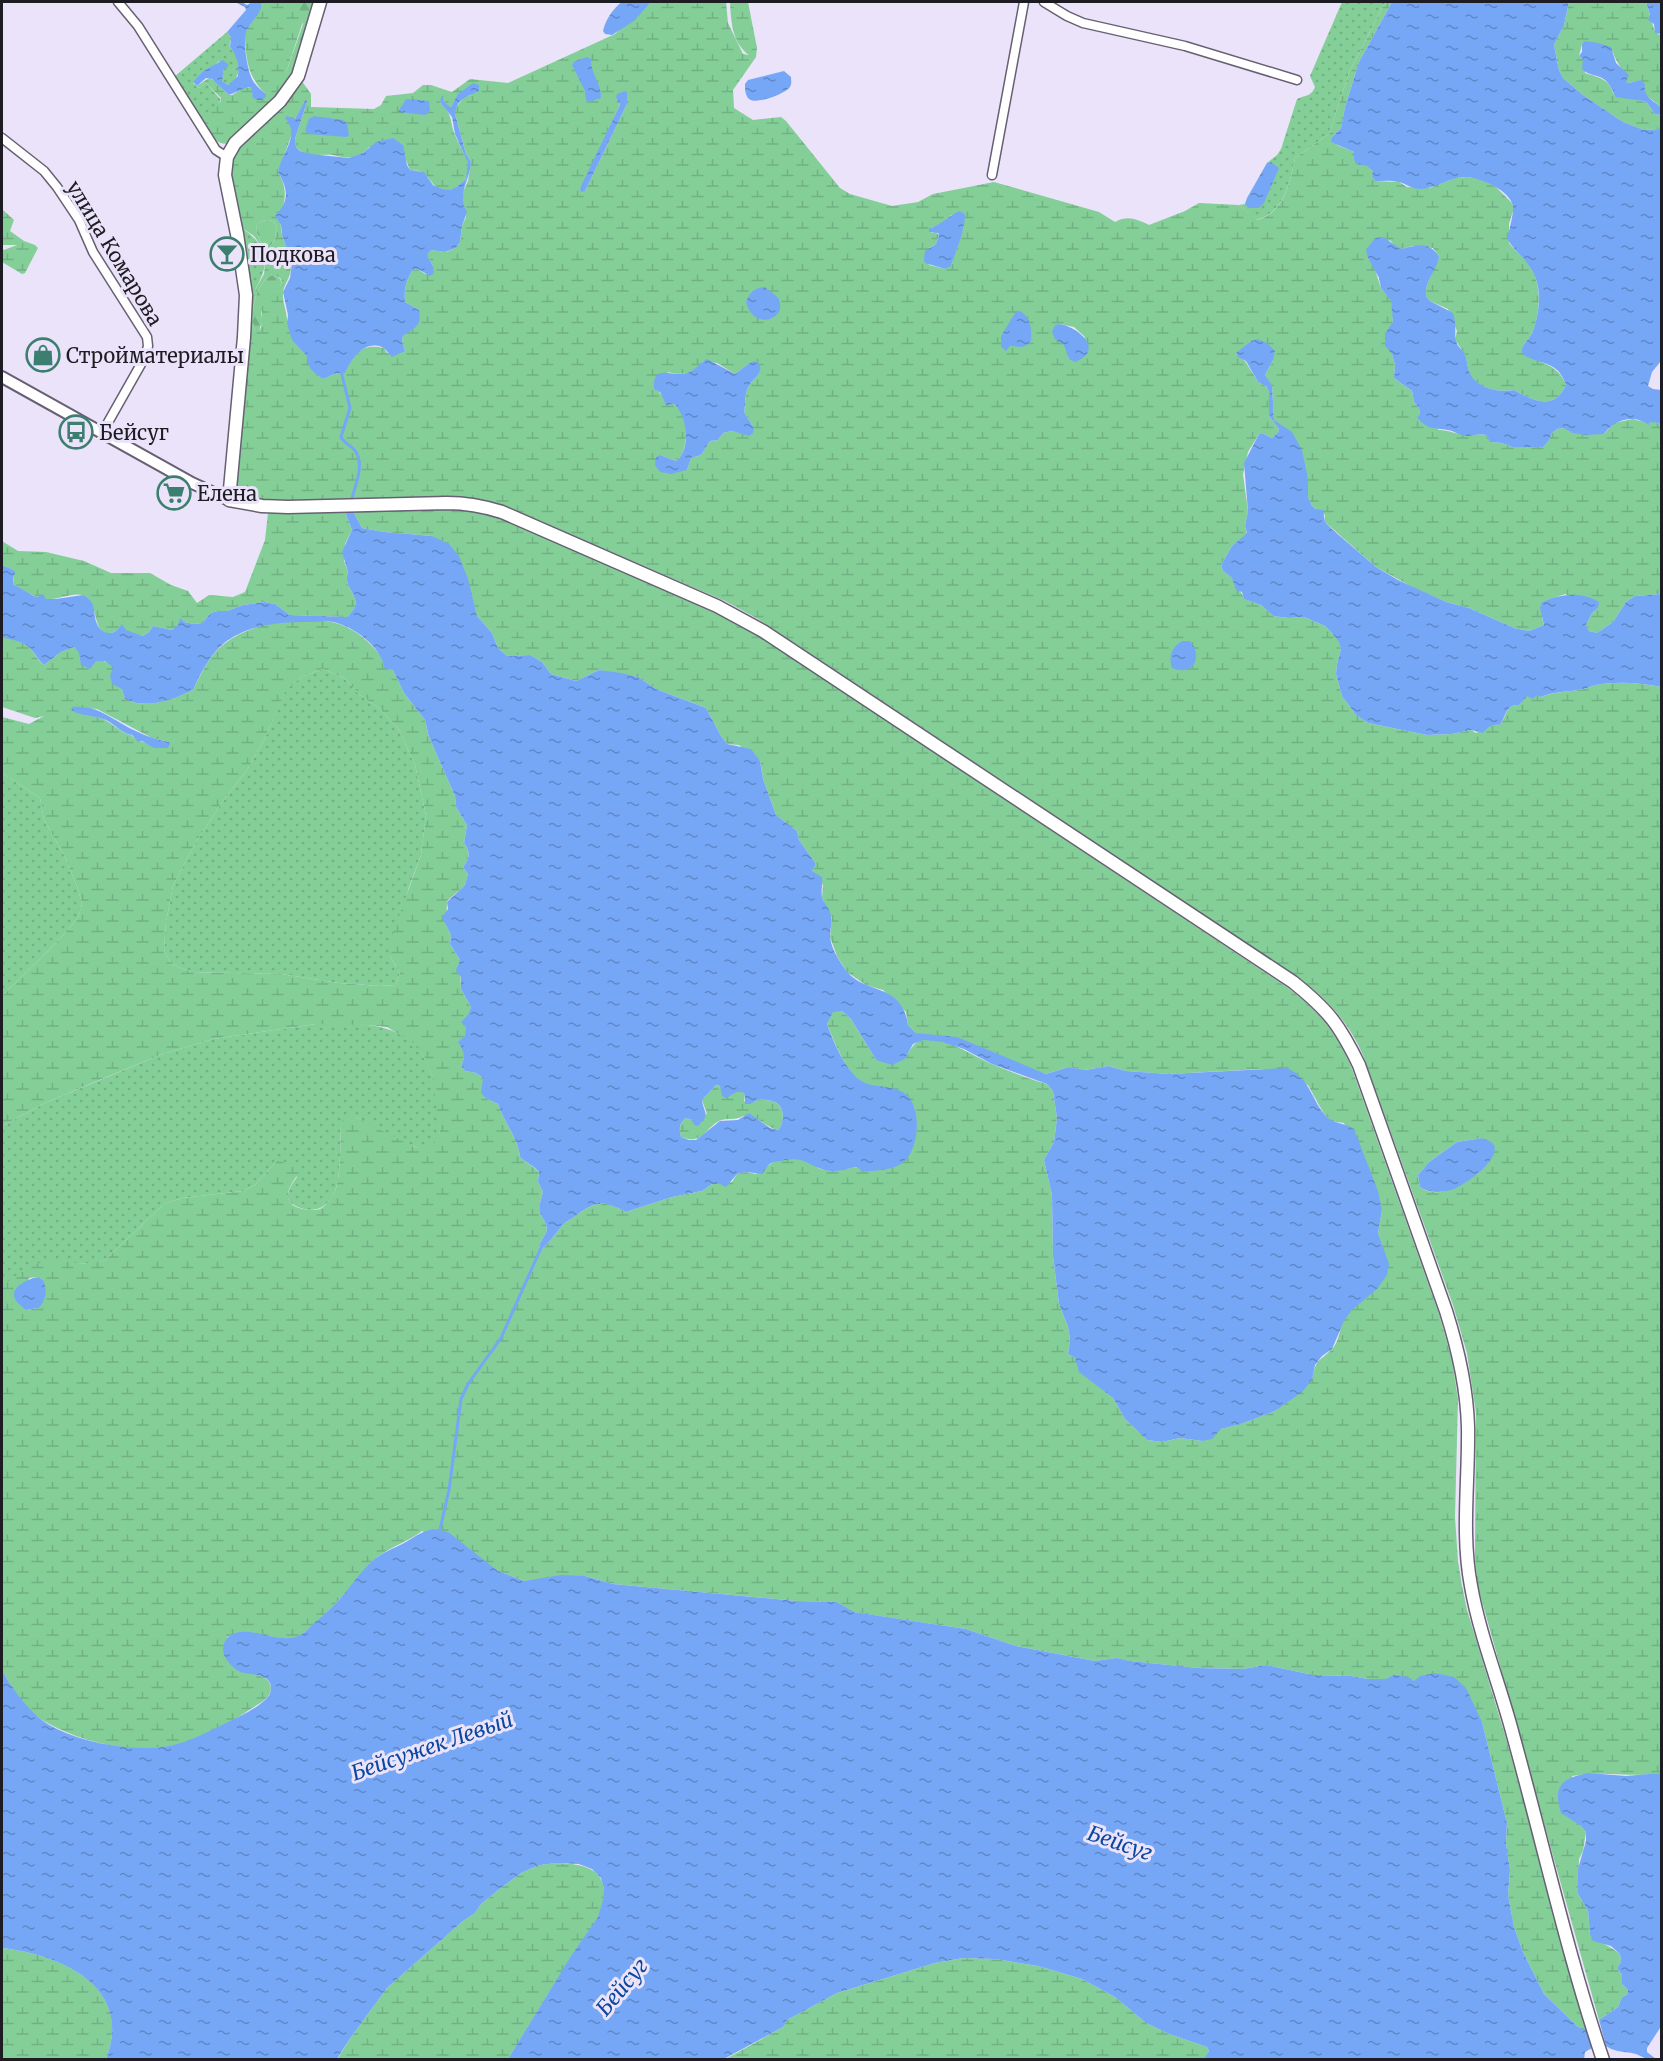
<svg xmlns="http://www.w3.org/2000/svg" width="1663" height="2061" font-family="Merriweather,serif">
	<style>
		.grass { fill: url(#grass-dots) }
		.forest { fill: url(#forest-firs) }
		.wetland { fill: url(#wetland-marsh); fill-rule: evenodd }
		.water { fill: url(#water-ripples); fill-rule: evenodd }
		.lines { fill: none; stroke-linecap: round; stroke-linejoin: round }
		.stream { stroke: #76a7f6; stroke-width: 3 }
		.minor-casing { stroke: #666072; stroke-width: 11 }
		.tertiary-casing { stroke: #666072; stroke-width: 14 }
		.secondary-casing { stroke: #666072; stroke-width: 15 }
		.minor { stroke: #fff; stroke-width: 8 }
		.tertiary { stroke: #fff; stroke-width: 10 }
		.secondary { stroke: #fff; stroke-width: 12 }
		.labels { text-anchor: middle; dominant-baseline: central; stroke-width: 6; stroke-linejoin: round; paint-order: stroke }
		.street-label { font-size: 20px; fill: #1e1c23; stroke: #eae3f9 }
		.poi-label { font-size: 20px; fill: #1e1c23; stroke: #eae3f9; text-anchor: start }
		.water-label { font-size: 21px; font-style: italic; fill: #0b46a1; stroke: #eae3f9 }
	</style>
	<defs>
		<pattern id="grass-dots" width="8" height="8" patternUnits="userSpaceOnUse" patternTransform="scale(1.5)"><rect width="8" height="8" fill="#84cf98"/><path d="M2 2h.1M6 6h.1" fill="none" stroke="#72b183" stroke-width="1.8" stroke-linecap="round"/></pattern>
		<pattern id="forest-firs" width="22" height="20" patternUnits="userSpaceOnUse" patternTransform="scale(1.5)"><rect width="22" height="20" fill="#84cf98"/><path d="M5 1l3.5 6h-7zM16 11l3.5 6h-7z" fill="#72b183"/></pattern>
		<pattern id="wetland-marsh" width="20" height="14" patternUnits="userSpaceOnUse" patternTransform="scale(1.5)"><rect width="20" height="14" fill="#84cf98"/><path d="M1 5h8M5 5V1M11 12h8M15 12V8" fill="none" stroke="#72b183"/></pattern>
		<pattern id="water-ripples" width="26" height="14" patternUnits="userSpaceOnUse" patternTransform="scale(1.5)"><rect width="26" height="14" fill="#76a7f6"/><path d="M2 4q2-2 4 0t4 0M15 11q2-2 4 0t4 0" fill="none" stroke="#6087c7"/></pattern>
	</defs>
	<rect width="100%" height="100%" fill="#eae3f9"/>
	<g class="grass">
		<path d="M 1342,2 L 1385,2 L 1349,73 L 1329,134 L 1295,158 C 1290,182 1284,213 1256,220 L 1239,205 L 1245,204 L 1267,163 L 1277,155 L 1281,149 L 1297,99 C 1305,95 1311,97 1315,87 L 1310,76 Z"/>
		<path d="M 227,32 L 231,37 C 231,40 229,44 230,47 C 231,50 235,52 236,55 C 242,66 239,80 228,85 L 222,81 L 222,78 L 224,69 L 219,61 L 214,66 L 203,71 L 193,83 L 199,88 L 206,83 L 208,85 L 221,100 L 203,122 L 174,77 Z"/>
		<path d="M 239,226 C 276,251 268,267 249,301 Z"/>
		<polygon points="323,669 344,678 359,694 380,709 398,728 415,765 426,815 421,855 409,887 390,956 400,973 396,985 380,986 339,983 281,974 191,972 171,964 164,950 166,922 173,886 194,845 223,801 247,770 264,740 286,689 303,676"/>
		<polygon points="2,773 40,798 44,820 64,855 78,889 82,904 78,918 56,943 2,996"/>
		<path d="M 316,1024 C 349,1024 381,1020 410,1040 C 420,1048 428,1063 432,1075 C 435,1088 440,1117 440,1130 C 440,1137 435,1146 428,1148 C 412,1152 371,1125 356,1117 L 341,1125 C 340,1141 341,1178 335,1191 C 328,1208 314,1214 298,1207 C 294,1205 289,1203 288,1198 C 287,1190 293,1183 297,1177 L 277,1161 L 255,1185 L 243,1191 L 182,1198 L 164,1204 L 105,1260 L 93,1264 L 72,1263 L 2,1286 L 2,1126 L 45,1103 L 160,1055 L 213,1039 Z"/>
	</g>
	<g class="forest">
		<polygon points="294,2 315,2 296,72 288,75 286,73 303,24"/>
		<path d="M 267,220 L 273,221 L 277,226 L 274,242 L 268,248 L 263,247 C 258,235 249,222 267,220 Z"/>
		<path d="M 270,276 C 297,276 267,305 261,312 L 262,321 L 259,331 L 255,331 C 249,315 255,285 270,276 Z"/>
	</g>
	<g class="wetland">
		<path d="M 262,2 L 294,2 L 304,18 L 286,73 L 291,75 L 296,72 L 285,89 L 228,144 C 213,144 210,133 203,122 L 206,114 L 221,101 L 221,98 L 206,83 L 199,88 L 197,86 L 209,78 L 215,81 L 229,95 L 232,95 L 245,87 L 251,88 L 253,93 L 266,94 C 249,79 246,61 245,39 L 245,33 L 262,5 Z"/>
		<path d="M 651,2 L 726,2 L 728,23 L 743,54 L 749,55 C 732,43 731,21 730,2 L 748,2 L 757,48 L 756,57 L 733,90 L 734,108 L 753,120 L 781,117 L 786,121 L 840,188 L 850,194 L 892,206 L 918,202 L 933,194 L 994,182 L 1099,212 L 1115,222 C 1128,215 1136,219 1149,225 L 1185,211 L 1199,203 L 1239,205 L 1257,220 C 1284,213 1290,182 1295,158 L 1329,134 L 1349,73 L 1385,2 L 1392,2 L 1359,62 L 1345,107 L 1341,128 L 1332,137 L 1337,145 L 1354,152 L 1373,171 L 1375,181 L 1399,182 L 1407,187 L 1430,188 L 1455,178 L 1466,177 L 1481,179 L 1496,187 L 1511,202 L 1514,208 L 1509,224 L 1509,243 C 1516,252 1525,258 1531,268 C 1542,286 1540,312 1533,331 C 1530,339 1523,343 1521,351 C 1537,364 1558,362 1566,385 C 1554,411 1534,401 1514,390 C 1499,393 1474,388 1469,371 C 1467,365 1467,357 1463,352 C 1461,348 1458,344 1455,340 L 1457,331 L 1448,309 L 1430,301 L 1426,296 C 1425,280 1435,271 1439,256 L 1433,248 L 1412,246 L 1401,249 L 1395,246 L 1390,240 L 1368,258 L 1374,267 L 1381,288 L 1391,300 L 1393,313 L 1392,354 L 1395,365 L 1394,378 L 1412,391 L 1414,402 L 1419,408 L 1420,414 L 1439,430 C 1450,430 1454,434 1465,435 C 1472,436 1478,433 1486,435 L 1491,442 L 1502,443 L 1512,447 L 1543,447 L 1548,442 L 1552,433 L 1557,429 L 1565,428 L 1572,433 L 1604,434 L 1614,423 L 1633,419 C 1642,423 1653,419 1661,425 L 1661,594 L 1635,596 L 1626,602 L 1613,622 L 1597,633 L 1589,631 L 1586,625 L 1592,613 L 1598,608 L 1565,594 L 1542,602 L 1542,618 L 1544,625 L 1529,631 L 1514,628 L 1469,608 L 1446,602 L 1416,589 L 1376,567 L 1325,522 L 1325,515 L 1312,506 L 1308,497 L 1308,479 L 1280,426 L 1274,420 L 1272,386 L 1265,375 L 1273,360 L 1251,341 L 1236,354 L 1245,361 L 1258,382 L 1266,386 L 1269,392 L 1269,416 L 1279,429 L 1278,434 L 1272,438 L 1262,433 L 1259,434 L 1248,452 L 1243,474 L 1248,511 L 1245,526 L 1247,534 L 1232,546 L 1221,565 L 1223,571 L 1232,578 L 1245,599 L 1261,605 L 1273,616 L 1288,618 L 1304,617 L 1325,626 L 1332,633 L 1340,642 L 1341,649 L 1337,664 L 1336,674 L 1342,696 L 1356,715 L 1368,723 L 1427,735 L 1452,734 L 1471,730 L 1476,733 L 1493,724 L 1500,725 C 1507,716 1506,704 1519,705 L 1527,695 L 1537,694 L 1541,697 C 1554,692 1565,692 1578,690 C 1584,690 1590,686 1596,685 C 1618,681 1639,683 1661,687 L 1661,1773 C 1631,1778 1602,1770 1572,1776 L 1581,1826 L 1586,1832 L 1583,1851 L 1579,1859 L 1578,1894 L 1588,1911 L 1590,1934 C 1600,1943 1610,1946 1620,1954 L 1621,1962 L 1617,1968 L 1622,1975 L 1622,1984 L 1628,1990 L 1628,1994 L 1622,1997 L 1618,2007 L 1599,2020 L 1478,1587 L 1475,1559 L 1476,1413 L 1467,1353 L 1453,1305 L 1363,1055 C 1349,1023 1329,1001 1302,980 L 758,619 L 725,601 L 527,516 L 485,501 L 460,497 L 294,502 L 251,500 L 239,489 L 235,481 L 249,301 L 264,274 L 265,264 L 264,254 L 259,243 L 254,236 L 239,226 C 234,201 223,173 236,149 L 301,80 L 311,94 L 311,107 L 374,109 L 381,105 L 386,96 L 413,93 L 423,85 L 431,85 L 452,92 L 470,79 L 508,83 L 615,34 ZM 473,84 L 471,95 L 464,97 L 455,109 L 455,114 L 466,154 L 471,162 L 468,181 L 461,196 L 466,217 L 462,226 L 460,242 L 456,248 L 446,252 L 431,250 L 427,255 L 433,266 L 425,274 L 418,269 L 413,270 C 406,280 404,290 405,302 L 419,310 L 408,331 L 403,336 L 402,341 L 405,351 L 387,353 L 384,348 C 360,343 355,354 344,373 L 337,373 L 323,379 L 287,324 C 288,313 282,303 283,292 C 284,284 291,278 291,266 C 291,255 285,245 282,235 C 276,210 294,199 278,172 L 293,131 L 291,119 L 295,119 L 306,100 L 307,102 L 295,139 L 296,147 C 306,158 321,154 333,155 C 342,157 349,159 358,156 C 363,154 366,150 369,147 L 406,160 L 410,170 C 413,171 416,170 419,171 C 432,175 432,193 450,190 C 461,188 470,177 469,166 C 468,159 458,143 455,135 C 449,120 454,116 440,102 L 443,101 L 451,107 L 459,94 ZM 616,98 L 627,104 L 585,191 L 580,191 L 617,111 L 620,105 ZM 951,215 L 964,226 L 956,251 L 953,254 L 952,264 L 945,269 L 929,265 L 929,248 L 936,244 L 939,235 L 935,232 L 931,233 L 932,227 C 937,227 948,220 951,215 ZM 267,220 L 273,221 L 277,226 L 274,242 L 268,248 L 263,247 C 258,236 249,222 267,220 ZM 270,276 C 298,276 267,300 262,306 L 261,328 L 259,330 L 255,331 C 249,315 255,285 270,276 ZM 1060,324 L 1074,327 L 1085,337 L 1069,359 ZM 703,361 L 717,363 L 735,374 L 748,364 L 759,364 C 762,376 754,377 749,386 C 744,394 746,403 744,412 L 754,428 L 749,435 L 732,431 L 723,433 L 718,440 L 710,441 L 701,455 L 691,458 L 687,470 L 660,455 L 676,461 C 689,452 689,419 678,408 C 672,401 664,399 659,392 L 668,372 C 681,376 695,374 703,361 ZM 1482,1138 L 1472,1178 C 1457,1188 1437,1199 1420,1187 L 1418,1175 L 1429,1162 L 1457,1142 Z"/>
		<path d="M 1569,2 L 1646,2 L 1654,29 L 1659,35 L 1661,34 L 1661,107 L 1646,95 L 1640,80 L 1629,83 L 1626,82 C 1626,71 1616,64 1613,52 L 1587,41 L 1582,44 L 1579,56 L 1583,59 L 1585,73 C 1597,77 1609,78 1613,93 L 1642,101 L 1647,103 L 1655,114 L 1661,115 L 1661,129 L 1644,130 L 1623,122 L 1583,95 L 1563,78 L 1559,70 L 1554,45 L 1564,25 Z"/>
		<polygon points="2,209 14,220 10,231 24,241 35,245 38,248 25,273 22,274 2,262 2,249 4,250 17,245 2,245"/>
		<path d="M 448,509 L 468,511 L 500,518 L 714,612 L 760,636 L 1288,988 C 1321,1013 1333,1029 1351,1066 L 1439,1314 L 1452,1360 L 1458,1399 L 1455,1517 L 1458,1561 L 1462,1586 L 1467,1610 L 1505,1735 L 1587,2028 L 1583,2030 L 1578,2027 L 1544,1994 L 1523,1952 L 1514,1927 L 1508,1895 L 1510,1870 L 1506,1843 L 1507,1823 L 1482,1722 L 1414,1681 L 1368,1679 L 1351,1676 L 1313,1675 L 1266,1665 L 1243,1669 L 1198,1668 L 1129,1661 L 1117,1658 L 1095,1661 L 1016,1646 L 966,1629 L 853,1612 L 837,1602 L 797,1601 L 613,1584 L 585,1576 L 524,1581 L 498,1571 L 476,1556 L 422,1531 C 406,1543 386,1548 371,1562 C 359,1574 350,1589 338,1601 C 331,1609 322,1617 314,1624 C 310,1627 305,1633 300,1636 C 281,1646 252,1624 227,1637 L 238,1671 C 247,1673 267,1674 270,1684 C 275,1697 258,1704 249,1710 C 229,1724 198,1740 175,1745 C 131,1755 80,1742 42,1720 C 26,1710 11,1687 2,1670 L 2,1286 C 15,1276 31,1263 48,1261 C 69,1259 82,1268 105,1260 L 164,1204 L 182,1198 L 243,1191 L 255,1185 L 277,1161 L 295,1163 L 299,1171 C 296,1179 287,1187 288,1197 C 289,1209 311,1212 320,1209 C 326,1206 332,1198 335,1191 C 341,1179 340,1141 341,1125 L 344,1118 L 351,1115 L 356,1117 L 414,1147 L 428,1148 L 435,1143 L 440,1132 L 432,1075 L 424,1057 L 412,1042 L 387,1027 L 367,1025 L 316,1024 L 213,1039 L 160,1055 L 97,1081 L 45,1103 L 2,1126 L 2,996 L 56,943 L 78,918 L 82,904 L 78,889 L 64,855 L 44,820 L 40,798 L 2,773 L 2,717 L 29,724 L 44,716 L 35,718 L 2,707 L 2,637 C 11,639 24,641 31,649 C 36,655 37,660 44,665 L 61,652 L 74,647 C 86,661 106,658 113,666 C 119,674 122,689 125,699 C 147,710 171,700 193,690 C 201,674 210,654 224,644 C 252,622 297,617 331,622 C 345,624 362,635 371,645 C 379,653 383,658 385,668 L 393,670 L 404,693 L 425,720 L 429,737 L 455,796 L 456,807 L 467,825 L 464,843 C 471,852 470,858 463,867 L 468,874 L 465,885 L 447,901 L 446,925 L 451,935 L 450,944 L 460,960 L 461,989 L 471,1007 C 464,1026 469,1050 461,1066 L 465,1071 L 476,1073 L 483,1078 L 487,1099 L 498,1104 C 504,1123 518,1137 520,1157 C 526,1163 533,1166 539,1172 L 538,1182 L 543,1192 L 540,1203 L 540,1213 L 546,1224 L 547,1231 L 539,1245 L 541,1250 C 550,1242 555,1234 563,1225 C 566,1221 570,1220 574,1217 C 594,1202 603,1199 626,1212 L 672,1197 L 702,1191 L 712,1184 L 732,1182 L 737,1174 L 746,1172 L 756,1174 L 775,1161 L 793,1158 L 804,1160 L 820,1169 L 833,1171 L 858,1167 L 915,1109 C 907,1095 899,1089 882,1087 C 878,1086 872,1086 868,1085 C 847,1077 835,1043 827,1024 L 833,1011 L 842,1011 L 851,1019 L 876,1060 L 905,1059 C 910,1050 914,1041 924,1040 C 947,1037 975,1057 994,1065 C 1011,1072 1029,1079 1047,1084 L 1053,1091 L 1057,1118 L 1054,1142 L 1044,1160 L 1052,1195 L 1053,1256 L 1059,1304 L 1068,1327 L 1070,1339 L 1068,1354 L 1075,1358 L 1097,1385 L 1113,1398 L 1125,1419 L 1147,1440 L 1162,1442 L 1180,1438 L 1202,1441 L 1221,1429 L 1241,1424 L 1275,1411 L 1312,1380 C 1316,1358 1318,1363 1332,1349 C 1339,1342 1339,1331 1343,1322 C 1350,1308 1365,1297 1377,1289 L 1382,1245 L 1378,1233 L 1382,1210 L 1344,1123 L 1331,1121 L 1324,1114 L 1308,1085 L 1262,1069 L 1169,1074 L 1126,1071 L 1108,1066 L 1084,1070 L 1069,1067 L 1046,1074 L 916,1033 L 908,1025 L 906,1012 L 883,990 L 866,985 L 847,972 L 837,956 L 830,937 L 832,918 L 822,898 L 823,885 L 812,871 L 816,864 L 799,840 L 797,831 L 776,815 L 763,779 L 760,761 L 739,745 L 727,744 L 721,736 L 706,708 L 656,689 L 638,677 L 599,670 L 576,681 L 551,674 L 542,662 L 530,655 L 507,656 L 498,648 L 492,633 L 477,616 L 472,598 L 432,536 L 384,532 L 362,528 L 353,511 ZM 323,669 L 344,678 L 359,694 L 380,709 L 398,728 L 415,765 L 426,815 L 421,855 L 390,941 L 390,956 L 400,973 L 396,985 L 380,986 L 339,983 L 281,974 L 191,972 L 171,964 L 164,950 L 166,922 L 173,886 L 194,845 L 223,801 L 247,770 L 264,740 L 286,690 L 303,676 ZM 72,707 L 97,709 L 152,738 L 169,742 C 156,743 141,746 131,735 C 123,734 112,723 103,719 C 91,714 80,718 72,707 ZM 37,1277 L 43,1280 L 39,1308 L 25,1310 L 22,1305 L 29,1278 Z"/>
		<path d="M 345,512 L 352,530 L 345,544 L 344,561 L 348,572 C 341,591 369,597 347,617 L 290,615 L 275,604 L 265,602 L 243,605 L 227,611 L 218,611 L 211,613 L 202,623 L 194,624 L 184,622 L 172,630 L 153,626 L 149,632 L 143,636 L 119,629 C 92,646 99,607 88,598 C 78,589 59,600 47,599 C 34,597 24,591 13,584 L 14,570 L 2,565 L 2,541 L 18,551 L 46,552 L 84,561 L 111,573 L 150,573 L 171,585 L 188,591 L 197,603 L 209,595 L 233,597 L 245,592 L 265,540 L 268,513 Z"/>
		<path d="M 716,1085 L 737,1092 L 742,1092 L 745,1095 L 744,1101 L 751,1104 L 759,1099 C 764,1100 771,1100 775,1102 C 786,1107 784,1124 778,1130 C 762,1125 763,1118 743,1116 C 736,1121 727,1117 719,1121 C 703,1130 703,1145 681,1137 C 679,1128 679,1123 686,1118 L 692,1120 L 707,1114 L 702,1100 Z"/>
		<path d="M 557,1863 C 576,1864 601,1865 604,1889 C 605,1897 602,1908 599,1916 C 592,1930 579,1944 571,1958 C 549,1991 529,2026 508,2059 L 337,2060 L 349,2040 L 387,1988 L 463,1921 L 475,1913 L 481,1904 L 497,1891 L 521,1873 L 539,1865 Z"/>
		<path d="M 2,1948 C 61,1955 134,1986 106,2059 L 2,2060 Z"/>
		<polygon points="963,1958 995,1959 1038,1966 1082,1979 1115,1997 1146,2023 1169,2034 1207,2047 1209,2051 1204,2060 724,2060 783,2027 787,2020 837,1993 935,1963"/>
	</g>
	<g class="water">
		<path d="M 235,2 L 242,2 L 247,5 L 252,2 L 262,2 C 262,13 252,20 247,30 C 242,39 247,71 253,81 C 256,86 261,90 266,94 L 266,97 L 262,100 L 257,100 L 253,98 L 251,88 L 248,87 L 229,95 L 212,79 L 206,78 L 197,86 L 193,82 L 203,71 L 223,60 L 228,64 L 228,67 L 224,69 L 222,81 L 228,85 L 238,76 C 239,65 238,57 230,47 L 231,37 L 227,32 L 246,10 L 245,7 Z"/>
		<path d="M 622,2 L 651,2 L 634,21 L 612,35 L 605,34 L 603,31 C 605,21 613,8 622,2 Z"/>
		<path d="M 1392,2 L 1569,2 L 1564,25 L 1554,45 L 1559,70 L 1563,78 L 1583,95 L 1623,122 L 1644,130 L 1661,129 L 1661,361 L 1652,372 L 1648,386 L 1653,389 L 1661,390 L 1661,429 L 1661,425 L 1658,423 L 1649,422 L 1649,425 C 1634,414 1615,419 1604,434 L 1586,435 L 1572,433 L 1564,428 L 1557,429 L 1552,433 L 1548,442 L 1543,447 L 1512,447 L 1502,443 L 1490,442 L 1486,435 C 1479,433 1474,436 1467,436 C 1460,436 1454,431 1448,430 C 1431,427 1431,431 1417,418 L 1420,414 L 1419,408 L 1414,402 L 1412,391 L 1394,378 L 1395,365 L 1392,354 L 1385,346 L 1385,333 L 1393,322 L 1391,301 L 1381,288 L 1379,278 L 1368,258 L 1366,250 L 1375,238 L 1383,237 L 1401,249 C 1418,245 1428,241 1439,256 C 1437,272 1425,278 1426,296 L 1430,301 L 1453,313 C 1457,325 1454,333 1456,341 C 1457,346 1462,349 1464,353 C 1467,358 1467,365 1469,371 C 1475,388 1499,393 1514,390 C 1534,401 1554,411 1566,385 C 1558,361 1543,365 1525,356 L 1521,351 C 1523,343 1530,339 1533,331 C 1540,311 1543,286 1530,267 C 1523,256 1513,250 1507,238 C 1509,233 1514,211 1513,207 C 1511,190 1479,177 1464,177 C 1448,178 1435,189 1420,189 C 1411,189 1406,183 1398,182 C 1391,180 1382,181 1375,181 L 1372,176 L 1373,171 L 1367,166 L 1356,164 L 1354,159 L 1354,152 L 1331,142 L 1332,137 L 1341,128 L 1345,107 L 1359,62 Z"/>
		<polygon points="1646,2 1661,2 1661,34 1655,33 1654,24 1648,20 1650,15"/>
		<path d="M 1585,41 C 1591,41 1606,45 1611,47 L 1616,63 L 1629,75 L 1626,82 L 1629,83 L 1640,80 L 1645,84 C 1643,96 1652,100 1661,107 L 1661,115 L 1655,114 L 1647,103 L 1643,101 L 1616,97 C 1612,91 1611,85 1605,80 C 1598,74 1588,76 1582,69 L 1583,59 L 1579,56 L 1582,52 L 1582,44 Z"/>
		<path d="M 587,57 L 591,59 C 590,73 602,84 601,98 L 589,102 L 586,100 L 585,91 L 572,65 L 575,61 Z"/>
		<path d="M 784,71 L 791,77 C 791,81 792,83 790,87 C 785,94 756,105 749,99 C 745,95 745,89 745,84 L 748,80 Z"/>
		<path d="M 473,83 L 479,85 L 479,91 C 467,97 457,98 455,114 L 466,154 L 471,162 C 470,181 456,194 467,212 L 462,226 L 460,242 L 456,248 L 445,252 L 431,250 L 427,255 L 433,266 L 434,273 L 430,276 L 418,269 L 413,270 C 406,280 404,290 405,302 L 419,310 C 422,328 414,327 403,336 L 402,341 L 405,351 L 392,357 C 389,354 386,349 382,347 C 363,340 351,360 345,373 L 337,373 L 323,379 C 313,372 307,368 307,356 L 292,340 L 287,324 L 288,315 L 283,292 L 290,278 L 292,263 L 282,235 L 281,225 L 275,216 C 290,201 288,189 278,172 C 282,151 301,136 285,118 L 287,116 L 295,119 L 306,99 L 307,102 L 295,139 L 296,147 L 300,151 L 310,154 L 349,158 L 363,153 L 376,142 L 393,138 L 403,145 L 407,165 L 410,170 L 424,172 L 433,185 L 442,189 L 450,190 L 457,187 L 466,179 L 468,163 L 455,134 L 452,117 L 440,102 L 441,98 L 443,96 L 443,101 L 451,107 L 458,94 Z"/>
		<polygon points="625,91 627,92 627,104 585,191 582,192 580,191 581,186 617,111 620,105 616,98 617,94"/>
		<polygon points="406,99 429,101 430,110 426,115 398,112"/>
		<polygon points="314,116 343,120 347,123 349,135 347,137 308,134 305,130 309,119"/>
		<polygon points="1271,162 1279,168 1264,203 1259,208 1248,208 1245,204 1247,198 1267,163"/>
		<path d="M 959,211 L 965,214 C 965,232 956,250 951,266 L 945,269 L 925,263 L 924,260 L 925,251 L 936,244 L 939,235 L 938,233 L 929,232 L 929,229 C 941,224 948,217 959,211 Z"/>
		<path d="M 765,287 C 769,292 777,294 779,300 C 787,320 753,331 746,302 C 750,292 754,288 765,287 Z"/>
		<path d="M 1020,311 C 1031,317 1032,330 1031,341 C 1023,350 1020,346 1010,346 L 1006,351 L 1001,347 L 1001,336 L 1015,313 Z"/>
		<path d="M 1060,324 C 1080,328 1105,351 1075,362 L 1069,359 L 1064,345 L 1055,339 L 1052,332 L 1055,325 Z"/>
		<path d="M 1258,339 L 1268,344 L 1275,351 L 1273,360 L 1265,375 L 1272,385 L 1274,420 L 1292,432 L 1302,450 L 1308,479 L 1308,497 L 1312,506 L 1316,509 L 1323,510 L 1325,522 L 1333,530 L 1376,567 L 1398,580 L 1446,602 L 1469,608 L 1514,628 L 1529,631 L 1544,625 L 1540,608 L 1542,602 C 1561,594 1581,591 1599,602 L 1598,608 L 1592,613 L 1586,625 L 1589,631 L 1597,633 L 1613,622 L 1626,602 L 1635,596 L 1661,594 L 1661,687 C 1640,683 1618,681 1596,685 C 1590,686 1584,690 1578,690 C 1564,692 1553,692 1541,697 L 1537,695 L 1533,699 L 1527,696 L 1519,705 C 1506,704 1506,716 1500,725 C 1491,724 1488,727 1483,733 L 1471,730 L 1452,734 L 1427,735 L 1368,723 L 1356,715 L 1342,696 L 1336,674 L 1337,664 L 1341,649 L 1339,642 L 1332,633 L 1325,626 L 1304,617 L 1288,618 L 1273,616 L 1261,605 L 1244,599 L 1242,592 L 1236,590 L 1232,578 L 1223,571 L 1221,565 L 1232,546 L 1247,533 L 1245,526 L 1248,511 L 1244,463 L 1259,434 L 1262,433 L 1272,438 L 1278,433 L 1279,429 L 1269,416 L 1269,392 L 1266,386 L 1258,382 L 1246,361 L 1238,357 L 1236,353 L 1251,341 Z"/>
		<path d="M 707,359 L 735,374 L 748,364 L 754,361 L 760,364 C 762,376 754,377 749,386 C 744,394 746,403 744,412 L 754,428 L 753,433 L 749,436 L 732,431 L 723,433 L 718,440 L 710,441 L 701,455 L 691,458 L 687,470 L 671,474 L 660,472 L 655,465 L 656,457 L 660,455 L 676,461 C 692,450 687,415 674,404 L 666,405 L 660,392 L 654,389 C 652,362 673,378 687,373 C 696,370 699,363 707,359 Z"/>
		<path d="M 353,511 L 362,528 L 384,532 L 432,536 L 449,544 L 459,556 L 468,579 L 477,616 L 492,633 L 498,648 L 507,656 L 530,655 L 542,662 L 551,674 L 576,681 L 599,670 L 621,673 L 638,677 L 656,689 L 706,708 L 721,736 L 727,744 L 751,749 L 760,761 L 763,779 L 776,815 L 797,831 L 799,840 L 816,864 L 812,871 L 822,877 C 823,884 820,893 823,900 C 826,905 830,910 831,916 C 833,922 830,929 830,935 C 830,947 839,960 845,969 C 864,996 902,981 908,1025 L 916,1033 L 957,1037 L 1046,1074 L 1069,1067 L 1085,1070 L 1108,1066 L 1126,1071 L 1169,1074 L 1287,1068 C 1312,1079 1311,1102 1328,1118 C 1333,1123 1345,1123 1354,1129 L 1378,1191 L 1382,1210 L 1378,1233 L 1389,1264 L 1387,1275 L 1377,1289 L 1352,1310 L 1344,1321 L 1332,1349 L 1322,1356 L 1315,1365 L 1312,1380 L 1302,1392 L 1275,1411 L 1241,1424 L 1221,1429 L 1212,1439 L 1202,1441 L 1180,1438 L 1162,1442 L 1147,1440 L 1125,1419 L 1113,1398 L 1079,1372 L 1075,1358 L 1068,1354 L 1070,1339 L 1068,1327 L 1059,1304 L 1053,1256 L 1052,1195 L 1044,1160 L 1054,1142 L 1057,1118 L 1053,1091 L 1047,1084 L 992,1064 L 964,1049 L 942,1042 L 924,1040 L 913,1044 L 905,1059 L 892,1065 L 876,1060 L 851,1019 L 842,1011 L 833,1012 L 827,1024 C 834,1043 849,1082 872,1085 C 883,1087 897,1087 907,1095 C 923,1110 919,1156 899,1165 C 888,1171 875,1170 863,1172 L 857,1167 C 849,1168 838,1172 830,1171 C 810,1168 806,1156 785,1160 C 772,1163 770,1160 763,1174 L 746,1172 L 737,1174 L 726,1187 L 720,1184 L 712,1184 L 702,1191 L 672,1197 L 626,1212 C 602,1199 594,1202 574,1217 C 570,1220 566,1221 563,1225 C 555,1234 550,1242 541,1250 L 539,1245 L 547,1231 L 546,1224 L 540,1213 L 540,1203 L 543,1192 L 538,1182 L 539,1172 C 533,1165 526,1163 520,1157 C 518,1137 504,1123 498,1104 L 487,1099 L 481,1093 L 483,1078 L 476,1073 L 465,1071 L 461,1066 C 466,1056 464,1051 458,1042 L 465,1036 L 466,1027 L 461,1022 L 468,1015 L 471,1007 L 461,989 L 461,977 L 456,971 L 460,960 L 450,944 L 451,935 L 442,917 L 448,909 L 447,902 L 465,885 L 468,874 L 463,867 C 470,858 471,852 464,843 L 467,825 L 456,807 L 455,796 L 429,737 L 425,720 L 404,693 L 393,670 L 385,669 C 381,647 355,627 333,622 C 326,621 317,622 310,622 C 280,622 248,624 223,644 C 210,655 200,674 193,690 C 172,700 147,710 125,699 L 122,689 L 112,684 L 110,676 L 113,667 L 105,661 L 96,661 L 90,669 L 81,665 L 79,653 L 74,647 L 61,652 L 44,665 C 38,660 36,655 31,649 C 24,641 11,640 2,637 L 2,565 L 14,570 L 15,573 L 13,578 L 13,584 L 34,596 L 39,597 L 43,594 L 46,599 L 56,599 L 83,595 C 88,597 91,600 93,605 C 95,611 94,617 97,624 C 103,637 116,635 122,624 L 126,630 L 143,636 L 149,632 L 153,626 L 172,630 L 178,625 L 180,618 L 184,622 L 194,624 L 202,623 L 211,613 L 218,611 L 227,611 L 243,605 L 265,602 L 275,604 L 290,615 L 347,617 C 369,597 341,591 348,572 L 342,552 L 352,530 L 345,512 ZM 716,1085 L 720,1086 L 722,1096 L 726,1098 L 737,1092 L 742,1092 L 745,1095 L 745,1104 L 751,1104 L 759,1099 C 764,1100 771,1100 775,1102 C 786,1107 784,1124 778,1130 L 770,1128 L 749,1113 L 738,1120 L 720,1121 L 696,1140 L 689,1140 L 681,1137 C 679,1128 679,1123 686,1118 L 692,1120 L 694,1125 L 698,1126 C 711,1113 704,1115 702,1100 Z"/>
		<path d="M 1182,641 L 1190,641 C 1203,656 1194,677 1172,668 C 1168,656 1172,647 1182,641 Z"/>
		<path d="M 72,707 C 95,705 106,715 124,725 C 138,733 153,739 169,742 L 170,744 L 168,748 L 154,748 L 142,741 L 138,742 L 132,735 C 122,734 115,724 106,720 C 94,715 82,717 71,710 Z"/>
		<path d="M 1482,1138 C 1486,1140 1492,1141 1494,1145 C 1501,1160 1463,1187 1451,1190 C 1441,1193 1428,1193 1420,1187 L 1418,1175 L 1429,1162 L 1457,1142 Z"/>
		<path d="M 38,1277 L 43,1280 C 48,1291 46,1299 39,1308 L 25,1310 C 23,1307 20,1305 18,1303 C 5,1289 27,1279 38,1277 Z"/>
		<path d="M 434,1529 L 448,1532 L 498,1571 L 524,1581 L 561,1575 L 585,1576 L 613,1584 L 797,1601 L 837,1602 L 854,1612 L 966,1629 L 1016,1646 L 1095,1661 L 1117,1658 L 1130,1661 L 1198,1668 L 1243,1669 L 1266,1665 L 1313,1675 L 1351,1676 L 1368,1679 L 1386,1679 L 1394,1675 L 1408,1677 L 1414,1681 L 1420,1676 L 1435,1673 L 1454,1677 L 1466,1688 L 1482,1722 L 1507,1823 L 1506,1843 L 1510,1870 L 1508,1895 L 1514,1927 L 1523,1952 L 1544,1994 L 1578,2027 L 1583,2029 L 1587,2028 L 1592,2048 L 1585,2052 L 1584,2060 L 1204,2059 L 1209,2051 L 1207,2047 L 1169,2034 L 1146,2023 L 1115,1997 L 1082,1979 L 1038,1966 L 995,1959 L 963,1958 L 935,1963 L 837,1993 L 787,2020 L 783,2027 L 724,2059 L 508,2059 L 571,1956 L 598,1917 L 603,1900 L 604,1889 L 601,1878 L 592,1869 L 579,1864 L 557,1863 L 539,1865 L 521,1873 L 497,1891 L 481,1904 L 475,1913 L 463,1921 L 387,1988 L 349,2040 L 337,2059 L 106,2059 C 134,1986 61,1955 2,1948 L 2,1670 C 11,1687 24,1704 38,1717 C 67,1742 140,1755 177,1744 C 193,1740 207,1732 222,1725 C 237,1718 253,1711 265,1700 C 269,1697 271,1693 271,1688 C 271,1672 248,1676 238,1671 C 231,1666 223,1658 223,1649 C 223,1645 225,1640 228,1637 C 245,1622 280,1645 298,1636 C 304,1634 308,1629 312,1625 C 321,1617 331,1609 339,1600 C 350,1588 359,1573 371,1562 C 382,1552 393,1549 406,1542 C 416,1536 422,1531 434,1529 Z"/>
		<path d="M 1588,1773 L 1626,1776 L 1661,1773 L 1661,2010 L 1660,2028 L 1647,2048 L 1647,2052 L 1656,2059 C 1644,2060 1646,2058 1636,2054 C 1625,2051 1616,2053 1606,2046 L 1599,2020 L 1618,2007 L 1622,1997 L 1628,1994 L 1628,1990 L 1622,1984 L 1622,1975 L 1617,1968 L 1621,1962 L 1620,1954 L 1611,1946 L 1593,1941 L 1590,1934 L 1588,1911 L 1578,1894 L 1578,1869 L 1586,1841 L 1586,1832 L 1581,1826 L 1561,1813 C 1552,1785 1563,1778 1588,1773 Z"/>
	</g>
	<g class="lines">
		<g class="stream">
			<path d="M 341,371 L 350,408 L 341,437 C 345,445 354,446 357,454 C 364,468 354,488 351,502"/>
			<polyline points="439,1534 449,1490 461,1399 468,1384 501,1338 541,1248"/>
		</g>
		<g class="minor-casing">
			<g id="minor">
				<polyline points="118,2 138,26 211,142 216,150 227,157"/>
				<polyline points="1044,2 1067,16 1083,23 1185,46 1297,80"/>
				<polyline points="2,138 44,171 57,187 79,220 93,252 147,337 148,346 145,357 102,433"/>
				<polyline points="992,175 1024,2"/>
			</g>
		</g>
		<g class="tertiary-casing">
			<polyline id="tertiary" points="2,377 192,483 229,500"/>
		</g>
		<g class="secondary-casing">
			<path id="secondary" d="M 320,2 L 298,76 L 280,101 L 235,143 L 227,157 L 225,175 L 237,234 L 246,295 L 244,337 L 229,500 L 262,506 L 288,507 L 447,503 C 467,503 483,506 502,512 L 717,606 L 763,631 L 1293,982 C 1328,1010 1339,1024 1359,1065 L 1446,1311 C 1458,1349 1467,1387 1468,1427 C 1469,1480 1461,1534 1471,1586 C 1480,1637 1500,1685 1513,1735 C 1543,1843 1567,1953 1603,2060"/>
		</g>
		<use href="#minor" class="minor"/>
		<use href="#tertiary" class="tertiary"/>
		<use href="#secondary" class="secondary"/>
	</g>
	<defs>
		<g id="bar-ring" transform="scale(1.725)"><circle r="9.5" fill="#eae3f9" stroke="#3c7e6f" stroke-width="1.5"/><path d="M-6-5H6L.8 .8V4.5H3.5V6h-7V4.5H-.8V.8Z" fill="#3c7e6f"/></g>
		<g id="shop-ring" transform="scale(1.725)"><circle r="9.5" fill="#eae3f9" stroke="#3c7e6f" stroke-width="1.5"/><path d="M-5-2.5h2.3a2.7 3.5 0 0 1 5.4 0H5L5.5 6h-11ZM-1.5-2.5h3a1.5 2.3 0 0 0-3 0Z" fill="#3c7e6f"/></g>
		<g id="bus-ring" transform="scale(1.725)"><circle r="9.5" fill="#eae3f9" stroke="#3c7e6f" stroke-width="1.5"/><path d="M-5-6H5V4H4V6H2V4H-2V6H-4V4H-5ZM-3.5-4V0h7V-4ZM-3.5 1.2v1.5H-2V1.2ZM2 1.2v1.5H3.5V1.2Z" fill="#3c7e6f"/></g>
		<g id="supermarket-ring" transform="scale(1.725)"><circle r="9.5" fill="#eae3f9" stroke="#3c7e6f" stroke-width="1.5"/><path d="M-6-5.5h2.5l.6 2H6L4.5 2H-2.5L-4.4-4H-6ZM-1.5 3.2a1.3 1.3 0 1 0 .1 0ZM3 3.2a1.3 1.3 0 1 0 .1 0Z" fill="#3c7e6f"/></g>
	</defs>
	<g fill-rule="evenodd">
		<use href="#bar-ring" x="227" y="254"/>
		<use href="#shop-ring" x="43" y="355"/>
		<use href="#bus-ring" x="76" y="432"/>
		<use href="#supermarket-ring" x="174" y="493"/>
	</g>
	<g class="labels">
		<g class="street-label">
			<text transform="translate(115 253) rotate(59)">улица Комарова</text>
		</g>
		<g class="poi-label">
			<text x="250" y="254">Подкова</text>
			<text x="66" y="355">Стройматериалы</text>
			<text x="99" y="432">Бейсуг</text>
			<text x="197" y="493">Елена</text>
		</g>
		<g class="water-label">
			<text transform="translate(432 1746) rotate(-19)">Бейсужек Левый</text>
			<text transform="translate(1120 1843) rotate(19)">Бейсуг</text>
			<text transform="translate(622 1987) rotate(-50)">Бейсуг</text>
		</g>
	</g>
	<rect width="1663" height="2061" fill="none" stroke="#1e1c23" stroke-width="6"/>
</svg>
